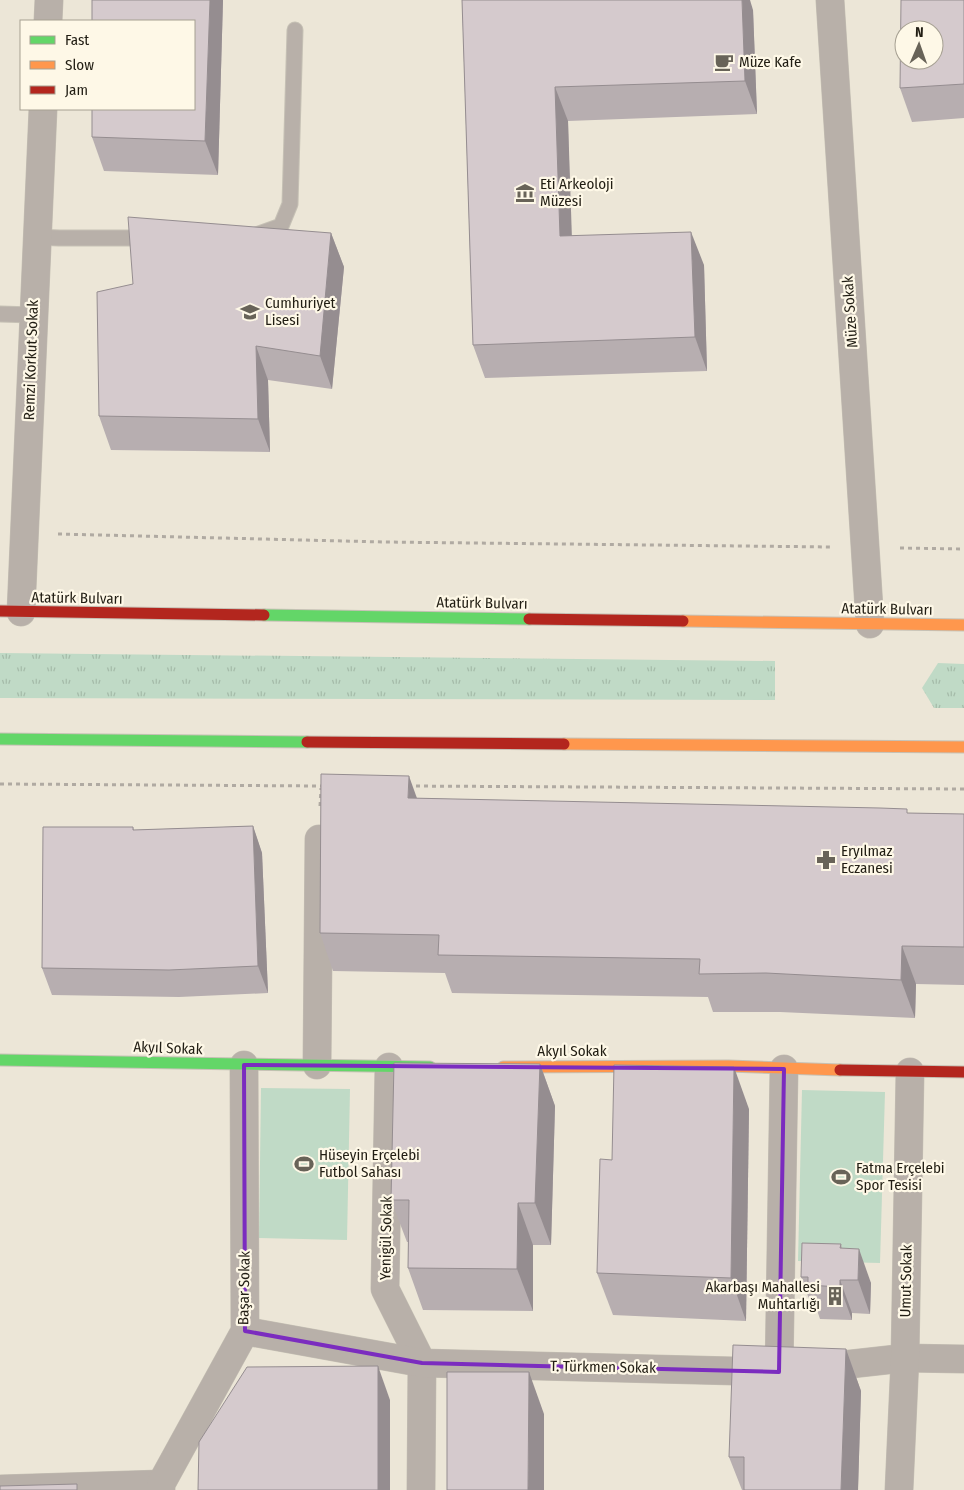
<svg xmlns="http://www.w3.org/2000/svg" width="964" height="1490" font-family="'Fira Sans Condensed',sans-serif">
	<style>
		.grass { fill: url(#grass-tufts) }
		.garden { fill: #c0dac6 }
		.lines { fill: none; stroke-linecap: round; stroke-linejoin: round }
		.lane-casing { stroke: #c6c1b5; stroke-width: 17 }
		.street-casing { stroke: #c6c1b5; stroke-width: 29 }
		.fast-casing { stroke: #c6c1b5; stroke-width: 13 }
		.slow-casing { stroke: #c6c1b5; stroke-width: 13 }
		.jam-casing { stroke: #c6c1b5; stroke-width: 13 }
		.path { stroke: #b0aaa2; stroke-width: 3; stroke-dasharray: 4 4; stroke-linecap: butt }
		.lane { stroke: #b8b0a9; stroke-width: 15 }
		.street { stroke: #b8b0a9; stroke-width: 28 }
		.fast { stroke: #63d668; stroke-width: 11 }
		.slow { stroke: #ff974d; stroke-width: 11 }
		.jam { stroke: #b3261e; stroke-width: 11 }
		.wall { fill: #b7aeb0 }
		.shaded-wall { fill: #958d90 }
		.building { fill: #d5cacd; stroke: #958d90; fill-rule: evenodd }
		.marked { fill: none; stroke: #7b2cbf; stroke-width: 4; stroke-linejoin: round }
		.labels { text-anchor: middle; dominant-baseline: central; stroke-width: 4.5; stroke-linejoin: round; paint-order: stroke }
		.poi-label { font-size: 15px; fill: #211d13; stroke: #fef8e7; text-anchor: start }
		.street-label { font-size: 15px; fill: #211d13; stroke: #fef8e7 }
	</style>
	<defs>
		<pattern id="grass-tufts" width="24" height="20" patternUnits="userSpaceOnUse" patternTransform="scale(1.25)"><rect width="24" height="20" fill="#c0dac6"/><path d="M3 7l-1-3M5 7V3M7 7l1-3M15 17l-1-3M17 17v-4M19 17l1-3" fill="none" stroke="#a5bba9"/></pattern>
	</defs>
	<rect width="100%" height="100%" fill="#ece6d7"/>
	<g class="grass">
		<polygon points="0,653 775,661 775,700 0,698"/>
		<polygon points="938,663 964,664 964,708 934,708 922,688"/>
	</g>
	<g class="garden">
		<polygon points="261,1088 350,1089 347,1240 259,1238"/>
		<polygon points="802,1090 885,1092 880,1263 798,1261"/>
	</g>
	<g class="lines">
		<g class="lane-casing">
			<g id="lane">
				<polyline points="256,235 281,226 290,204 295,30"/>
				<polyline points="37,237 59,238 148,238"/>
				<polyline points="0,314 33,315"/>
			</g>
		</g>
		<g class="street-casing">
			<g id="street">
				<polyline points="830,0 870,624"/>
				<polyline points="48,21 49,0"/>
				<polyline points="21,612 43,109"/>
				<polyline points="317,1065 319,839"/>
				<polyline points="389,1067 385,1289 422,1363 421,1490"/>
				<polyline points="245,1331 422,1363 770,1372"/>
				<polyline points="815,1368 905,1358 964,1359"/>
				<polyline points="779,1372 784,1069"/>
				<polyline points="0,1489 161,1484"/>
				<polyline points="161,1490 161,1484 245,1331 244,1065"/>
				<polyline points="899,1490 905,1358 910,1072"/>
			</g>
		</g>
		<g class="fast-casing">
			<g id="fast">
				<polyline points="264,615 529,619"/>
				<polyline points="0,739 307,742"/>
				<polyline points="0,1060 430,1067"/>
			</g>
		</g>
		<g class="slow-casing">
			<g id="slow">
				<polyline points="683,621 964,625"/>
				<polyline points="564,744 964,747"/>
				<polyline points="503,1067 728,1066 840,1070"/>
			</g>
		</g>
		<g class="jam-casing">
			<g id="jam">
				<polyline points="0,611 264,615"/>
				<polyline points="529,619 683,621"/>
				<polyline points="307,742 564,744"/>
				<polyline points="840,1070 964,1072"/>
			</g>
		</g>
		<g class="path">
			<polyline points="58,534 384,542 832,547"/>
			<polyline points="900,548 964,549"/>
			<polyline points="0,784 324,786"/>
			<polyline points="408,786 964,789"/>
			<polyline points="320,806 321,788"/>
		</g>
		<use href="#lane" class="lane"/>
		<use href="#street" class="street"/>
		<use href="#fast" class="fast"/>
		<use href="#slow" class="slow"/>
		<use href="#jam" class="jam"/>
	</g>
	<g class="wall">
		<polygon points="223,0 218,175 104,171 92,137"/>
		<polygon points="462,0 753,10 757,114 568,121 571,236 704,265 707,371 485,378 473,345"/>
		<polygon points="964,0 964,118 912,122 900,88"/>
		<polygon points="331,233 344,267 332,389 268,380 270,452 111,450 99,416 133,284"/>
		<polygon points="417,798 908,813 964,814 964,985 916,984 915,1018 780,1012 713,1012 708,997 452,993 445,973 333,971 320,933"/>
		<polygon points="253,826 262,853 268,993 179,997 52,995 42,968 133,827 134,830"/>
		<polygon points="540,1064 555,1106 551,1245 533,1245 533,1311 423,1310 408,1268 408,1242 407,1242 391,1200"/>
		<polygon points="749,1109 746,1321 613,1315 597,1273 612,1160"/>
		<polygon points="841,1244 842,1248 871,1283 870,1314 852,1313 852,1320 820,1319 817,1310 813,1310 801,1277"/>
		<polygon points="846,1349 861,1391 858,1490 742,1490 729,1457"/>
	</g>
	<g class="shaded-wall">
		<polygon points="210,0 223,0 218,175 205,141"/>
		<polygon points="742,0 750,0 753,10 757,114 745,81"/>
		<polygon points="555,87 568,121 573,269 560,236"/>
		<polygon points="691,232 704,265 707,371 695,337"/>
		<polygon points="331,233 344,267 332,389 320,356"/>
		<polygon points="256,346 268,380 270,452 258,419"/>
		<polygon points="409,776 423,815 408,798"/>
		<polygon points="253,826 262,853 268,993 258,966"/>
		<polygon points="902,946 916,984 915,1018 901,980"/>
		<polygon points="540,1064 555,1106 551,1245 535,1203"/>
		<polygon points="734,1067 749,1109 746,1321 731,1278"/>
		<polygon points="518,1203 533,1245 533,1311 517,1269"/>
		<polygon points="859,1249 871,1283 870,1314 858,1280"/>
		<polygon points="840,1280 852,1313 852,1320 840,1287"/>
		<polygon points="846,1349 861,1391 858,1490 841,1490"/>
		<polygon points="378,1366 390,1400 390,1490 378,1490"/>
		<polygon points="529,1372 544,1414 544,1490 528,1490"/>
	</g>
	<g class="building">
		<polygon points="92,0 210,0 205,141 92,137 92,109 194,109 194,21 92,21"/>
		<polygon points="462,0 742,0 745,81 555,87 560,236 691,232 695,337 473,345"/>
		<path d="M 901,0 L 964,0 L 964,84 L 900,88 ZM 904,30 L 934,30 L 934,60 L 904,60 Z"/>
		<polygon points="128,217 331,233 320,356 256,346 258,419 99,416 97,292 133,284"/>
		<polygon points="321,774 409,776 408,798 880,808 907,809 907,813 964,814 964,947 902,946 901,980 766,973 699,974 700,959 438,955 439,935 320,933"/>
		<polygon points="253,826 258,966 169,970 42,968 43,827 133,827 133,830"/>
		<polygon points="394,1063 540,1064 535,1203 518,1203 517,1269 408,1268 409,1200 391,1200"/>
		<polygon points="614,1065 734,1067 731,1278 597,1273 600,1159 612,1160"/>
		<polygon points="802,1243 841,1244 840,1248 859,1249 858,1280 840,1280 840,1287 808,1285 808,1277 801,1277"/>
		<polygon points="733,1345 846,1349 841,1490 744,1490 744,1457 729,1457"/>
		<polygon points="378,1366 378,1490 198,1490 199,1442 247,1367"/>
		<polygon points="447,1372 529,1372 528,1490 447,1490"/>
		<polygon points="77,1484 77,1490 0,1490 0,1486"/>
	</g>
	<path class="marked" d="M 244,1065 L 784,1069 L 779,1372 L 422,1363 L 245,1331 Z"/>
	<defs>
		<g id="cafe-bare" transform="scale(1.5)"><path d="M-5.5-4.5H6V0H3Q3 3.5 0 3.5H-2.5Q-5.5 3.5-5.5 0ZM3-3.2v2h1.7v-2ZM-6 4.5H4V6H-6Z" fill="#686358" stroke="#fef8e7" stroke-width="2.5" paint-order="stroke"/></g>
		<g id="museum-bare" transform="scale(1.5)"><path d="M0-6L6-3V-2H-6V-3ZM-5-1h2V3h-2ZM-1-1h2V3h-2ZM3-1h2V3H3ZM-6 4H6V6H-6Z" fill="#686358" stroke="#fef8e7" stroke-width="2.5" paint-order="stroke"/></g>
		<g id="school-bare" transform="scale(1.5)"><path d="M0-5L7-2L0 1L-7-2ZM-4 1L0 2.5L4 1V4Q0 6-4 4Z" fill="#686358" stroke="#fef8e7" stroke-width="2.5" paint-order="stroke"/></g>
		<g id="pharmacy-bare" transform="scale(1.5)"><path d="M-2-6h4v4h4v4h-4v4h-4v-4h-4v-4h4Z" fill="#686358" stroke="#fef8e7" stroke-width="2.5" paint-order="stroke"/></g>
		<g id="stadium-bare" transform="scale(1.5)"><path d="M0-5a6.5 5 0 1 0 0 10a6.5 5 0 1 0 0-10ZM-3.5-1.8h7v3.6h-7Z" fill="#686358" stroke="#fef8e7" stroke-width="2.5" paint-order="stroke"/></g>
		<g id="building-bare" transform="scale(1.5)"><path d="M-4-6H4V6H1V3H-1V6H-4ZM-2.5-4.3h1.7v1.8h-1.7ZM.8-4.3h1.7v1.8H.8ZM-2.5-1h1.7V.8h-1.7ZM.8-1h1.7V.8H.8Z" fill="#686358" stroke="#fef8e7" stroke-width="2.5" paint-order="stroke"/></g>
	</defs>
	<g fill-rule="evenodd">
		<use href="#cafe-bare" x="724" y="62"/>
		<use href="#museum-bare" x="525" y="193"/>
		<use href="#school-bare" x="250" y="312"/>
		<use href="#pharmacy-bare" x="826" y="860"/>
		<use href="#stadium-bare" x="304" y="1164"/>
		<use href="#stadium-bare" x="841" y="1177"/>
		<use href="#building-bare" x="835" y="1296"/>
	</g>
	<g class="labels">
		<g class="poi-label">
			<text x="739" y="62">Müze Kafe</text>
			<text x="540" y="184">Eti Arkeoloji<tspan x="540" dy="17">Müzesi</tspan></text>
			<text x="265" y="303">Cumhuriyet<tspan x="265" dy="17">Lisesi</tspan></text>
			<text x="841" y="851">Eryılmaz<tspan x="841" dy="17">Eczanesi</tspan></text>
			<text x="319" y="1155">Hüseyin Erçelebi<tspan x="319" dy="17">Futbol Sahası</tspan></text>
			<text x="856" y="1168">Fatma Erçelebi<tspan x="856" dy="17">Spor Tesisi</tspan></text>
			<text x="820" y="1287" text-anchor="end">Akarbaşı Mahallesi<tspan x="820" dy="17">Muhtarlığı</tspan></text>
		</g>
		<g class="street-label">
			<text transform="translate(850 312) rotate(-94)">Müze Sokak</text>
			<text transform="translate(31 360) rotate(-88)">Remzi Korkut Sokak</text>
			<text transform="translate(77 598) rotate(1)">Atatürk Bulvarı</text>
			<text transform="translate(482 603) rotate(1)">Atatürk Bulvarı</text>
			<text transform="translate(887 609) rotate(1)">Atatürk Bulvarı</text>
			<text transform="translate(168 1048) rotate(2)">Akyıl Sokak</text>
			<text x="572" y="1051">Akyıl Sokak</text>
			<text transform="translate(386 1238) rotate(-89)">Yenigül Sokak</text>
			<text transform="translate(906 1281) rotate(-89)">Umut Sokak</text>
			<text transform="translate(244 1288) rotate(-89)">Başar Sokak</text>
			<text transform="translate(603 1367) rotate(1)">T. Türkmen Sokak</text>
		</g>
	</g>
	<rect x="20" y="20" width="175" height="90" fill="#fef8e7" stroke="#a6a092"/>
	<rect x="30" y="36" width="25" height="8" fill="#63d668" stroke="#a6a092"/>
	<text x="65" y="45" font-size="15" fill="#211d13">Fast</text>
	<rect x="30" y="61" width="25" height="8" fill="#ff974d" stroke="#a6a092"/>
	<text x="65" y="70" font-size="15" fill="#211d13">Slow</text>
	<rect x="30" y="86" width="25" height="8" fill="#b3261e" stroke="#a6a092"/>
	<text x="65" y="95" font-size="15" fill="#211d13">Jam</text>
	<g transform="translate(919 45) rotate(2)"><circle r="24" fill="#fef8e7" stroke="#a6a092"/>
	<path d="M0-4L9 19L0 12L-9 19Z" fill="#686358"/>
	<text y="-8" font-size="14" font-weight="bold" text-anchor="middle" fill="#211d13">N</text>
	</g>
</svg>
